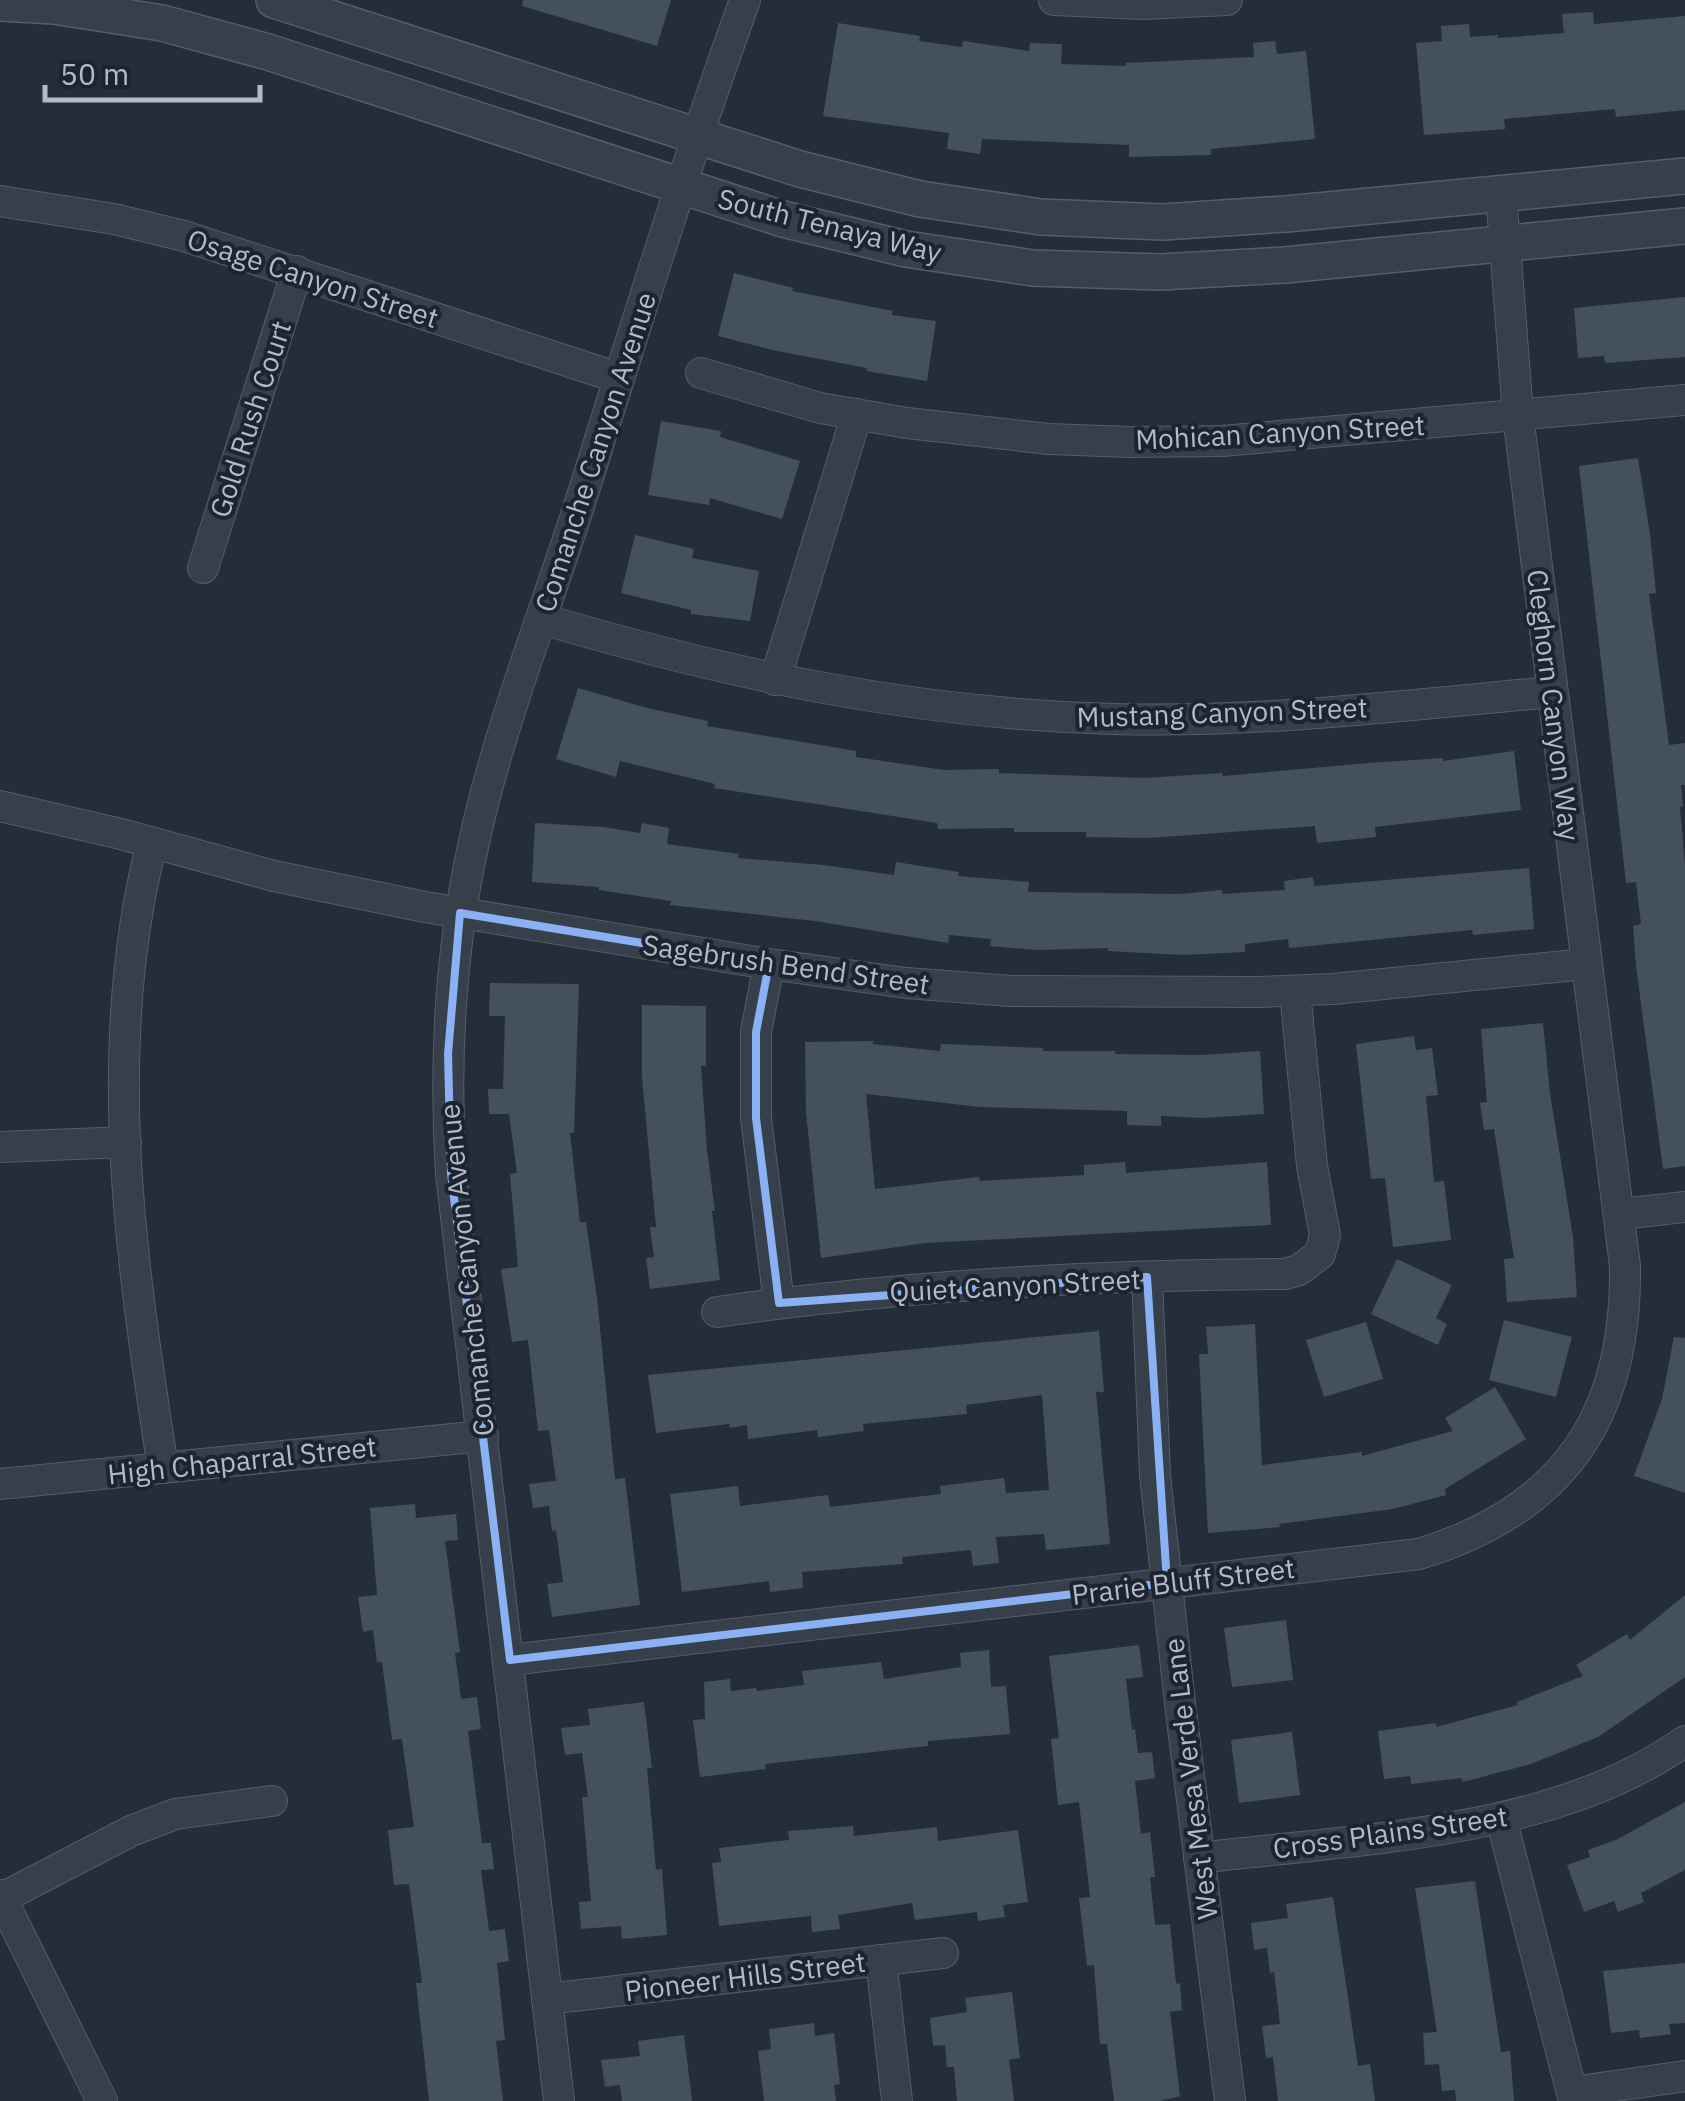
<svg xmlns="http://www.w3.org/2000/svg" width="1685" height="2101" font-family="'IBM Plex Sans',sans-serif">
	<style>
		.building { fill: #45505f }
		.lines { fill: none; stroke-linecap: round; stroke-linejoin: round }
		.minor-casing { stroke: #555d69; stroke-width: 32 }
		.tertiary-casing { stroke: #555d69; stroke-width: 38 }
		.minor { stroke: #373f4b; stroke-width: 30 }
		.tertiary { stroke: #373f4b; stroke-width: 35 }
		.marked { fill: none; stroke: #8bb1f3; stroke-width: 8; stroke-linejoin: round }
		.labels { text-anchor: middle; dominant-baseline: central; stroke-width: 8; stroke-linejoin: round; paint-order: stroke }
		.street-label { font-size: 28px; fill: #b3bac7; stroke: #1c2430 }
	</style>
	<rect width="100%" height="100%" fill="#242d3b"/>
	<g class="building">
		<polygon points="523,0 671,0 657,46 522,6"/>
		<polygon points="1593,12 1594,24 1685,16 1685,110 1616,117 1615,109 1504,119 1505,129 1424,135 1416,43 1442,41 1441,26 1469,24 1470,37 1498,35 1498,38 1564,33 1562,14"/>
		<polygon points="838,23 920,36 919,41 962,47 963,41 1029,51 1030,43 1062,44 1061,64 1126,66 1126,63 1254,57 1253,43 1275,41 1277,54 1306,51 1315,139 1211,149 1211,155 1129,157 1129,145 982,139 980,154 947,149 949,133 823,116"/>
		<polygon points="734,273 793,288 792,291 893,311 892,315 936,321 927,381 866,371 867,368 777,351 718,336"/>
		<polygon points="1685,297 1685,357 1605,363 1604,356 1578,358 1574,308"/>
		<polygon points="661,421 721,431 720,437 800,461 782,519 710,498 709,505 648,495"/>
		<polygon points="1638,458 1650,534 1656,593 1649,594 1669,745 1685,743 1685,785 1681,785 1683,806 1680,807 1685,865 1685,1166 1663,1169 1636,966 1633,926 1641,924 1636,882 1626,883 1579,466"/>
		<polygon points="635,535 694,549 692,558 759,571 750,621 691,614 691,610 621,593"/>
		<polygon points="578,688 647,708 708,721 707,726 856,751 856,757 944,770 999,769 999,773 1145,778 1222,773 1223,776 1369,763 1443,758 1443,761 1514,751 1521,810 1375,827 1376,837 1317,843 1315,826 1149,838 1086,837 1086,832 1014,832 1014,828 938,829 937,823 714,788 715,784 620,761 616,777 556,759"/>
		<polygon points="535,823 604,827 640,833 642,823 669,828 667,844 739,854 738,858 823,865 894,875 896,862 959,872 958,876 1029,882 1028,892 1179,894 1222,890 1222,894 1285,890 1284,881 1313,877 1314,886 1529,868 1534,929 1473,935 1472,930 1289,948 1288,939 1245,944 1245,952 1183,955 1108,951 1108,948 1037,950 990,946 991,939 949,935 948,943 815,921 670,905 671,901 599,890 599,887 532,882"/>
		<polygon points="490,983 579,984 574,1133 570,1133 580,1222 586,1222 597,1298 615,1479 625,1478 640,1605 552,1617 547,1584 563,1582 556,1530 552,1531 549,1506 533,1508 529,1484 556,1481 549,1430 538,1431 528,1340 512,1342 501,1269 518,1267 510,1174 517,1173 509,1114 489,1114 488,1089 503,1089 505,1016 489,1016"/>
		<polygon points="642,1005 706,1006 706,1066 701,1066 707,1150 715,1211 712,1211 720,1280 650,1289 646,1258 654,1257 650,1227 656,1227 642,1078"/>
		<polygon points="1543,1023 1550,1093 1573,1237 1577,1297 1507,1302 1504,1259 1514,1258 1494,1129 1484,1130 1480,1103 1487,1102 1481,1029"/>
		<polygon points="1414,1036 1416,1050 1432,1048 1438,1095 1426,1096 1434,1182 1444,1181 1451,1240 1393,1247 1385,1178 1371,1179 1356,1044"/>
		<polygon points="873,1041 873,1044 940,1051 941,1044 1043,1048 1043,1051 1115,1051 1115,1054 1201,1055 1260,1051 1264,1114 1203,1118 1161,1116 1161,1126 1127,1125 1127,1111 980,1107 866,1094 875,1189 979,1177 980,1181 1084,1175 1084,1165 1125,1162 1126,1173 1267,1162 1271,1225 925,1243 821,1258 806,1112 805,1042"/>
		<polygon points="1397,1259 1452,1285 1436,1318 1447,1324 1438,1345 1371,1314"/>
		<polygon points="1504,1320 1572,1337 1556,1397 1489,1380"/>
		<polygon points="1366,1322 1383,1379 1324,1397 1306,1340"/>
		<polygon points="1255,1324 1262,1465 1362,1452 1362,1456 1453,1431 1445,1418 1495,1387 1526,1439 1445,1489 1446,1495 1393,1509 1279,1524 1280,1527 1208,1533 1199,1354 1208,1354 1206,1327"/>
		<polygon points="1099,1331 1104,1392 1096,1392 1110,1544 1046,1550 1044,1534 996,1537 999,1563 973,1566 971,1550 902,1557 903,1564 802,1572 803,1588 770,1592 769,1581 682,1592 670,1494 738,1486 740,1506 828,1495 830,1507 941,1494 940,1486 1004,1478 1006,1493 1049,1490 1042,1395 966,1405 967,1414 863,1424 864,1431 818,1437 817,1430 748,1439 747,1425 730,1428 729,1424 656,1433 648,1375"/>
		<polygon points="1674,1337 1685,1338 1685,1493 1634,1476 1662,1399"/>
		<polygon points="415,1504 416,1518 456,1514 458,1540 445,1541 460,1652 455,1653 461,1699 477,1697 481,1729 468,1731 482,1843 491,1843 494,1869 481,1870 489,1931 505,1929 509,1961 497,1963 505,2040 496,2041 503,2101 429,2101 416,1983 422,1983 409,1884 394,1885 388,1830 414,1827 402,1739 392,1740 382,1662 377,1662 373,1630 363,1632 358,1597 377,1595 370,1508"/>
		<polygon points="1685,1595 1685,1677 1598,1737 1531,1764 1463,1782 1461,1778 1411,1784 1410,1776 1384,1779 1378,1731 1436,1723 1436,1727 1518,1705 1517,1702 1583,1676 1576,1665 1627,1634 1630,1640"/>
		<polygon points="1286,1620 1293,1680 1232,1687 1224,1628"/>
		<polygon points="1139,1645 1143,1677 1126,1679 1132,1730 1135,1729 1138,1753 1152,1752 1155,1778 1135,1781 1141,1834 1150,1832 1155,1877 1150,1877 1155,1925 1170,1924 1176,1984 1180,1983 1182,2010 1170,2012 1180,2096 1160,2101 1114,2101 1107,2044 1100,2044 1094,1965 1087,1966 1079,1898 1090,1897 1079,1802 1058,1805 1051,1739 1059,1738 1049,1656"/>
		<polygon points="989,1650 991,1687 1006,1686 1010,1734 928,1741 928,1746 765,1764 766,1769 700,1777 693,1720 705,1719 704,1682 730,1679 731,1691 756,1688 757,1691 804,1685 802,1671 881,1662 884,1679 961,1667 960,1653"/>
		<polygon points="644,1702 652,1768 647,1768 656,1870 662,1869 667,1935 622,1939 621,1926 581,1929 579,1902 591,1901 582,1797 588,1797 582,1753 565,1755 561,1728 590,1725 588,1709"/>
		<polygon points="1292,1732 1300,1795 1239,1803 1231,1740"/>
		<polygon points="1685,1802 1685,1870 1641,1893 1644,1902 1618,1912 1614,1901 1584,1912 1567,1865 1590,1857 1588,1850 1616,1840"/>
		<polygon points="853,1826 854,1836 937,1827 938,1841 1018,1830 1028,1902 1003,1905 1005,1917 978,1921 977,1912 915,1920 912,1903 838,1915 840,1929 812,1932 811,1916 719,1926 712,1863 721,1862 719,1848 789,1840 788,1831"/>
		<polygon points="1475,1881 1501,2052 1510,2051 1514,2101 1456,2101 1455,2090 1442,2091 1439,2064 1425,2065 1423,2033 1437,2032 1415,1888"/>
		<polygon points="1333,1897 1358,2066 1370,2064 1375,2101 1278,2101 1273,2057 1266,2058 1262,2026 1280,2024 1274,1972 1270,1973 1267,1948 1254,1950 1251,1923 1288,1918 1286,1904"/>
		<polygon points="1685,1963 1685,2023 1669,2024 1671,2034 1640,2038 1639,2030 1611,2033 1603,1971"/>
		<polygon points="1012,1992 1020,2058 1009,2060 1014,2101 957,2101 954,2067 947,2067 945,2045 933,2046 930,2018 967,2012 965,1998"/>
		<polygon points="814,2023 815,2036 834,2033 840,2084 834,2085 836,2101 764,2101 758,2051 771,2049 769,2029"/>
		<polygon points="684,2035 692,2101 622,2101 620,2085 605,2087 601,2060 640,2056 638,2041"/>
	</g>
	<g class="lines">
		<g class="minor-casing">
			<g id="minor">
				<polyline points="1054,0 1143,4 1227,0"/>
				<polyline points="0,201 114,219 184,236 619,378"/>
				<polyline points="701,373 820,408 907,423 1049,439 1130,442 1222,441 1685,400"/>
				<polyline points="203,568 297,271"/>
				<path d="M 542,619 C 732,675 916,714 1114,719 C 1260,723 1407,705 1552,692"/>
				<polyline points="775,680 857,414"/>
				<polyline points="0,806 121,834 274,876 425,907 769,964 906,983 1011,991 1257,992 1333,989 1586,964"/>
				<path d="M 152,843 C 99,1049 131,1260 163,1468"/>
				<polyline points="769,964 756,1032 756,1118 779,1303"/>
				<polyline points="0,1147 126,1142"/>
				<polyline points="1621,1214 1685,1207"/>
				<polyline points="1147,1277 1155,1475 1181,1712 1230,2101"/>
				<path d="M 717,1312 C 905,1285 1095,1275 1285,1274 L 1299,1270 L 1320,1254 L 1325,1235 L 1312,1166 L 1295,991"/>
				<polyline points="0,1484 483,1436"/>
				<path d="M 510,1660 L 1419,1554 C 1564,1510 1627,1416 1625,1266 L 1518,415 L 1501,193"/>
				<polyline points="1501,1818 1574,2101"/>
				<path d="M 1199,1858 C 1355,1839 1554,1835 1685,1741"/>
				<polyline points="0,1895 102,2101"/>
				<polyline points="2,1898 131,1831 175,1814 272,1801"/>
				<polyline points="881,1960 897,2101"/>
				<polyline points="547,1999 943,1953"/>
				<polyline points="1572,2092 1685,2076"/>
				<path d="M 559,2101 L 451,1173 C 444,1062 450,951 474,842 C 499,727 544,615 580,503 C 633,334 685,166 745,0"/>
			</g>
		</g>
		<g class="tertiary-casing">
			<g id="tertiary">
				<polyline points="274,0 800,169 920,199 1041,217 1163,222 1286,214 1685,176"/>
				<polyline points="0,3 54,6 162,23 268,52 783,219 906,249 1033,268 1160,272 1285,265 1685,226"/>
			</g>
		</g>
		<use href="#minor" class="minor"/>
		<use href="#tertiary" class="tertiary"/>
	</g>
	<path class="marked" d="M 460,913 L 769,964 L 756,1032 L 756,1118 L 779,1303 L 1147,1277 L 1167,1583 L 510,1660 L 451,1173 L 448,1054 Z"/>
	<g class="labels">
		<g class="street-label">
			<text transform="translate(830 225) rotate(14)">South Tenaya Way</text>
			<text transform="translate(313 278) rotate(18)">Osage Canyon Street</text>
			<text transform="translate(250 419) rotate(-72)">Gold Rush Court</text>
			<text transform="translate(1280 432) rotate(-3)">Mohican Canyon Street</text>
			<text transform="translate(595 452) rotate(-72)">Comanche Canyon Avenue</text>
			<text transform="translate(1554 705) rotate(83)">Cleghorn Canyon Way</text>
			<text transform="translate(1222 712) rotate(-2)">Mustang Canyon Street</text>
			<text transform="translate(786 964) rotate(8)">Sagebrush Bend Street</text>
			<text transform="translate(466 1270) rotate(-96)">Comanche Canyon Avenue</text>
			<text transform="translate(1015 1285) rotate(-3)">Quiet Canyon Street</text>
			<text transform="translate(242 1460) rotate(-6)">High Chaparral Street</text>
			<text transform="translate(1183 1581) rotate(-7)">Prarie Bluff Street</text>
			<text transform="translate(1190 1779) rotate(-97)">West Mesa Verde Lane</text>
			<text transform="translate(1390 1832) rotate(-8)">Cross Plains Street</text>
			<text transform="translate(745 1976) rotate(-7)">Pioneer Hills Street</text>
		</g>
	</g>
	<path d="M45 85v15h215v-15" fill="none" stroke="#b3bac7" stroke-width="5"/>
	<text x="60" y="85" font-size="30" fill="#b3bac7" stroke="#1c2430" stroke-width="8" paint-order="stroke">50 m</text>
</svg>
